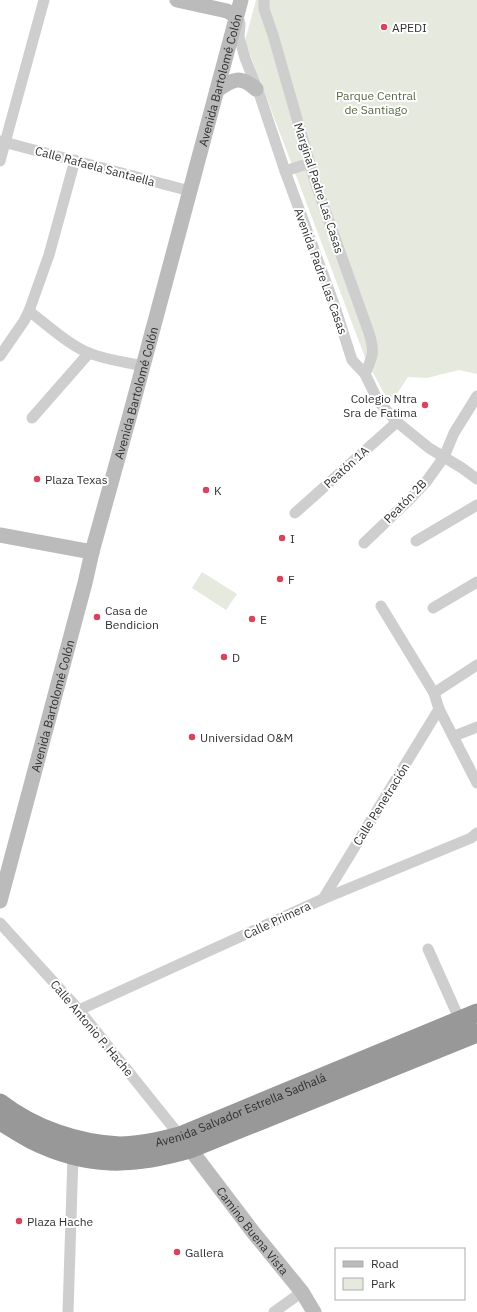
<svg xmlns="http://www.w3.org/2000/svg" width="477" height="1312" font-family="'IBM Plex Sans',sans-serif">
	<style>
		.green { fill: #e5e9de }
		.lines { fill: none; stroke-linecap: round; stroke-linejoin: round }
		.street { stroke: #cecece; stroke-width: 11 }
		.secondary { stroke: #bbb; stroke-width: 15 }
		.highway { stroke: #989898; stroke-width: 19 }
		.poi-dot { fill: #d5465d; stroke: #fff; stroke-width: 1.5 }
		.labels { text-anchor: middle; dominant-baseline: central; stroke-width: 4; stroke-linejoin: round; paint-order: stroke }
		.poi-label { font-size: 12px; fill: #313131; stroke: #fff; text-anchor: start }
		.street-label { font-size: 12px; fill: #313131; stroke: #fff }
		.park-label { font-size: 12px; fill: #586942; stroke: #fff }
	</style>
	<rect width="100%" height="100%" fill="#fff"/>
	<g class="green">
		<polygon points="256,0 477,0 477,374 459,370 427,378 408,377 390,404 366,360 245,41"/>
		<polygon points="202,572 237,594 226,610 192,588"/>
	</g>
	<g class="lines">
		<g class="street">
			<path d="M 264,0 L 264,9 L 273,35 L 315,182 L 369,333 C 375,353 373,355 365,374"/>
			<polyline points="239,20 240,24 239,37 245,58 260,96 285,171 334,304 352,360 365,374 378,401 397,422 429,448 462,468 477,479"/>
			<polyline points="0,141 190,191"/>
			<polyline points="0,161 44,0"/>
			<polyline points="285,171 310,163"/>
			<path d="M 29,311 C 46,324 69,345 89,353 C 106,360 126,362 143,366"/>
			<polyline points="0,356 24,321 29,311 49,255 75,160"/>
			<polyline points="32,418 89,353"/>
			<polyline points="295,513 397,422"/>
			<polyline points="416,541 477,505"/>
			<polyline points="364,543 411,498 426,482 444,457 454,433 477,396"/>
			<polyline points="381,606 434,693 439,709 477,783"/>
			<polyline points="433,608 477,582"/>
			<polyline points="434,693 477,665"/>
			<polyline points="454,736 477,727"/>
			<polyline points="323,899 439,709"/>
			<polyline points="0,923 79,1010 180,1136"/>
			<polyline points="428,949 462,1025"/>
			<polyline points="79,1010 323,899 471,838 477,833"/>
			<polyline points="68,1312 73,1156"/>
			<polyline points="274,1312 302,1292"/>
		</g>
		<g class="secondary">
			<polyline points="177,0 227,11 236,16"/>
			<path d="M 217,90 C 234,79 240,75 256,89"/>
			<polyline points="0,535 92,552"/>
			<path id="s1" d="M 0,901 L 85,583 L 92,552 L 131,411 L 241,0"/>
			<path id="s2" d="M 184,1141 L 253,1232 L 302,1292 L 314,1312"/>
		</g>
		<g class="highway">
			<path id="s3" d="M 0,1103 C 34,1129 77,1144 120,1146 C 140,1146 161,1141 180,1136 L 477,1013"/>
			<path d="M 0,1121 C 10,1127 21,1134 32,1140 C 87,1167 132,1166 190,1149 L 477,1033"/>
		</g>
	</g>
	<g class="poi-dot">
		<circle cx="384" cy="27" r="4"/>
		<circle cx="425" cy="405" r="4"/>
		<circle cx="37" cy="479" r="4"/>
		<circle cx="206" cy="490" r="4"/>
		<circle cx="282" cy="538" r="4"/>
		<circle cx="280" cy="579" r="4"/>
		<circle cx="97" cy="617" r="4"/>
		<circle cx="252" cy="619" r="4"/>
		<circle cx="224" cy="657" r="4"/>
		<circle cx="192" cy="737" r="4"/>
		<circle cx="19" cy="1221" r="4"/>
		<circle cx="177" cy="1252" r="4"/>
	</g>
	<g class="labels">
		<g class="poi-label">
			<text x="392" y="27">APEDI</text>
			<text x="417" y="398" text-anchor="end">Colegio Ntra<tspan x="417" dy="14">Sra de Fatima</tspan></text>
			<text x="45" y="479">Plaza Texas</text>
			<text x="214" y="490">K</text>
			<text x="290" y="538">I</text>
			<text x="288" y="579">F</text>
			<text x="105" y="610">Casa de<tspan x="105" dy="14">Bendicion</tspan></text>
			<text x="260" y="619">E</text>
			<text x="232" y="657">D</text>
			<text x="200" y="737">Universidad O&amp;M</text>
			<text x="27" y="1221">Plaza Hache</text>
			<text x="185" y="1252">Gallera</text>
		</g>
		<g class="street-label">
			<text stroke="none"><textPath href="#s1" startOffset="850">Avenida Bartolomé Colón</textPath></text>
			<text transform="translate(95 166) rotate(15)">Calle Rafaela Santaella</text>
			<text transform="translate(319 188) rotate(72)">Marginal Padre Las Casas</text>
			<text transform="translate(321 271) rotate(70)">Avenida Padre Las Casas</text>
			<text stroke="none"><textPath href="#s1" startOffset="526">Avenida Bartolomé Colón</textPath></text>
			<text transform="translate(346 467) rotate(-42)">Peatón 1A</text>
			<text transform="translate(405 501) rotate(-46)">Peatón 2B</text>
			<text stroke="none"><textPath href="#s1" startOffset="202">Avenida Bartolomé Colón</textPath></text>
			<text transform="translate(381 804) rotate(-58)">Calle Penetración</text>
			<text transform="translate(277 920) rotate(-25)">Calle Primera</text>
			<text transform="translate(92 1028) rotate(50)">Calle Antonio P. Hache</text>
			<text stroke="none"><textPath href="#s3" startOffset="256">Avenida Salvador Estrella Sadhalá</textPath></text>
			<text stroke="none"><textPath href="#s2" startOffset="113">Camino Buena Vista</textPath></text>
		</g>
		<g class="park-label">
			<text x="376" y="95">Parque Central<tspan x="376" dy="14">de Santiago</tspan></text>
		</g>
	</g>
	<rect x="335" y="1248" width="130" height="52" fill="#ffffff" stroke="#adadad"/>
	<rect x="343" y="1261" width="20" height="6" fill="#bbbbbb" stroke="#adadad"/>
	<text x="371" y="1268" font-size="12" fill="#313131">Road</text>
	<rect x="343" y="1278" width="20" height="12" fill="#e5e9de" stroke="#adadad"/>
	<text x="371" y="1288" font-size="12" fill="#313131">Park</text>
</svg>
